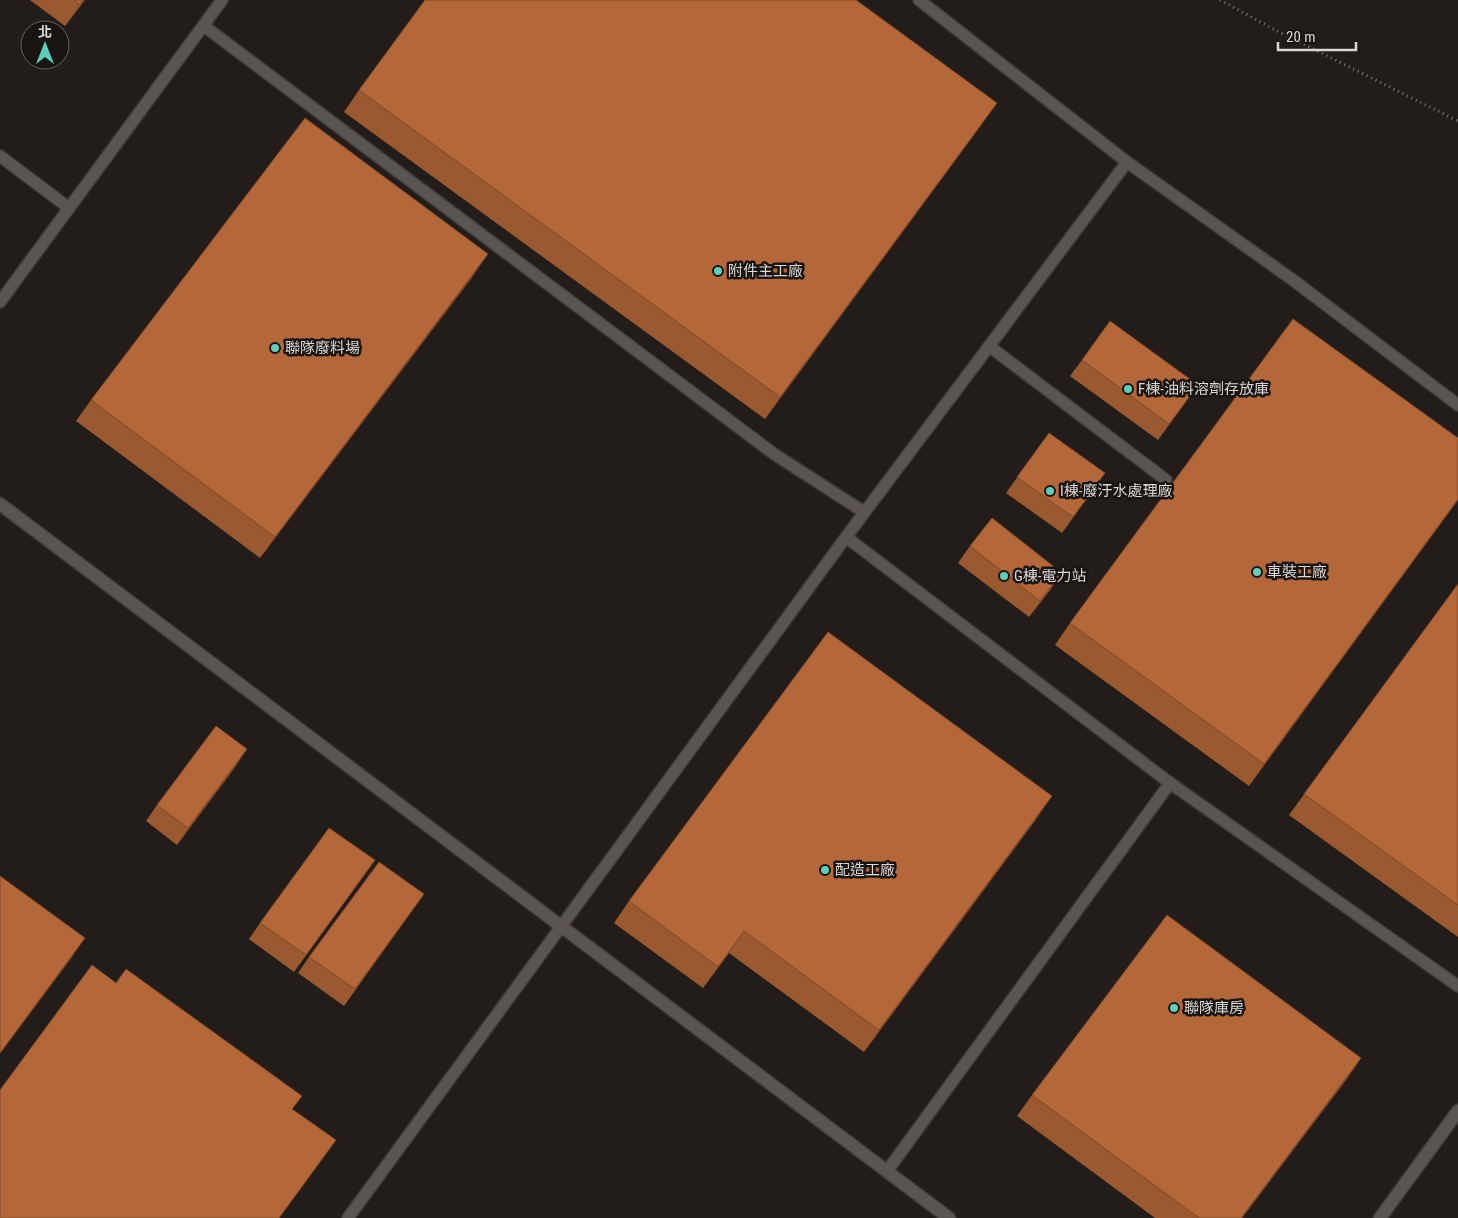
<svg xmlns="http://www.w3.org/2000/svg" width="1458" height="1218" font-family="'Roboto Condensed','Noto Sans TC',sans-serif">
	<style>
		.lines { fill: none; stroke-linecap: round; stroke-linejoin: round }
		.service-casing { stroke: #3e3938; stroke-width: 14 }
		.minor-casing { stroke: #3e3938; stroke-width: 15 }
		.path { stroke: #807c7a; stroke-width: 3; stroke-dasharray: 1 4; stroke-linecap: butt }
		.service { stroke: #5b5551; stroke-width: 11 }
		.minor { stroke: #5b5551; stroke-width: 12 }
		.wall { fill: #9b5930 }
		.shaded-wall { fill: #7e4827 }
		.building { fill: #b46738; stroke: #7e4827 }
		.poi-dot { fill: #5dceb9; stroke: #191411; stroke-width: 2 }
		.labels { text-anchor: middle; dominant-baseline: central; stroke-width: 5; stroke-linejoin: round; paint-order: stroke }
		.poi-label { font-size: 15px; fill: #dbd8d6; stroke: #191411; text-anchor: start }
	</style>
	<rect width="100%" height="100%" fill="#221d1a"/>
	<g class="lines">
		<g class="service-casing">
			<g id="service">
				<polyline points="919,0 1127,162 1293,280 1458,405"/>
				<polyline points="204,26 774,454 864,512"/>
				<polyline points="0,156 69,208"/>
				<polyline points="0,302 222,0"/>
				<polyline points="989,346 1166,480"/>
				<polyline points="846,537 1170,783 1458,986"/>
				<polyline points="887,1171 1170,783"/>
				<polyline points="348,1218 846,537 1127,162"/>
			</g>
		</g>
		<g class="minor-casing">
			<g id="minor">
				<polyline points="0,504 949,1218"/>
				<polyline points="1380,1218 1458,1111"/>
			</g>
		</g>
		<polyline class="path" points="1220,0 1277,31 1458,121"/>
		<use href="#service" class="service"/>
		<use href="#minor" class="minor"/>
	</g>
	<g class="wall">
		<polygon points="30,0 85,0 65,26"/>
		<polygon points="359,90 982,124 765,419 344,112"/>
		<polygon points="473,276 260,558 76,421 91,400"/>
		<polygon points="1082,360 1198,385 1158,440 1070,376"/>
		<polygon points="1049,433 1094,489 1062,533 1006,493"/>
		<polygon points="1458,438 1458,500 1249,786 1055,645 1070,623"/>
		<polygon points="970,546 1051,589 1029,617 958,563"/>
		<polygon points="1458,584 1458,937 1289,815"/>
		<polygon points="236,766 177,845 146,821 157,805"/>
		<polygon points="1037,818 864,1052 729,953 703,988 614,923 629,901"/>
		<polygon points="375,860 294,972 249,939 260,923"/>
		<polygon points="424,894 344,1006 298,973 309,957"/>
		<polygon points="1361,1058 1346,1080 1242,1218 1155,1218 1017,1116 1032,1095"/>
	</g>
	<g class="shaded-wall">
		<polygon points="83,0 85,0 65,26"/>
		<polygon points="997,103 982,124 765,419 780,397"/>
		<polygon points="488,254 473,276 260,558 275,537"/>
		<polygon points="1198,385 1186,402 1158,440 1169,424"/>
		<polygon points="1458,499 1458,500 1249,786 1264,764"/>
		<polygon points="1062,573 1051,589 1029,617 1040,601"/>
		<polygon points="247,749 236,766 177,845 188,828"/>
		<polygon points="1052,796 1037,818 864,1052 879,1030"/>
		<polygon points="744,931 729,953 703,988 718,967"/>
		<polygon points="85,938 70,960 0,1054 0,1053"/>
		<polygon points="1361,1058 1346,1080 1242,1218 1241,1218"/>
	</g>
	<g class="building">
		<polygon points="74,0 83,0 80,5"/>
		<polygon points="425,0 856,0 997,103 780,397 359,90"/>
		<polygon points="305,118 488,254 275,537 91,400"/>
		<polygon points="1293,319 1458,438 1458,499 1264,764 1070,623"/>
		<polygon points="1110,321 1198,385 1169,424 1082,360"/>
		<polygon points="1049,433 1105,473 1073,517 1017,477"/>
		<polygon points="992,518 1062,573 1040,601 970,546"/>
		<polygon points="1458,584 1458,905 1304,794"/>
		<polygon points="828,632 1052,796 879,1030 744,931 718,967 629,901"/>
		<polygon points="216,726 247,749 188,828 157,805"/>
		<polygon points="329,828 375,860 306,955 260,923"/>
		<polygon points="379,862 424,894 355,989 309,957"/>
		<polygon points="0,876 85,938 0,1053"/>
		<polygon points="1167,915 1361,1058 1241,1218 1199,1218 1032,1095"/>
		<polygon points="92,965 116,983 126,969 302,1096 292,1109 336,1140 279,1218 0,1218 0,1090"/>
	</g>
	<g class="poi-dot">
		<circle cx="718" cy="271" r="5"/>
		<circle cx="275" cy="348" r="5"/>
		<circle cx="1128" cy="389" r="5"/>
		<circle cx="1050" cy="491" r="5"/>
		<circle cx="1257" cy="572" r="5"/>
		<circle cx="1004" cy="576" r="5"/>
		<circle cx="825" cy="870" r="5"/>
		<circle cx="1174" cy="1008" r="5"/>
	</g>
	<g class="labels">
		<g class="poi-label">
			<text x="728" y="271">附件主工廠</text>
			<text x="285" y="348">聯隊廢料場</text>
			<text x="1138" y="389">F棟-油料溶劑存放庫</text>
			<text x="1060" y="491">I棟-廢汙水處理廠</text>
			<text x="1267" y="572">車裝工廠</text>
			<text x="1014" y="576">G棟-電力站</text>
			<text x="835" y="870">配造工廠</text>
			<text x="1184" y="1008">聯隊庫房</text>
		</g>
	</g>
	<g transform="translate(45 45)"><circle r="24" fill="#191411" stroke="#676260"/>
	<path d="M0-4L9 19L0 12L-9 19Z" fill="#5dceb9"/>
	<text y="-8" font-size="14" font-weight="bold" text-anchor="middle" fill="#dbd8d6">北</text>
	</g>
	<path d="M1278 42v8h78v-8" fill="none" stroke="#dbd8d6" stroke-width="2.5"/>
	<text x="1286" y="42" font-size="15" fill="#dbd8d6" stroke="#191411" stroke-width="4" paint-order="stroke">20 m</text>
</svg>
